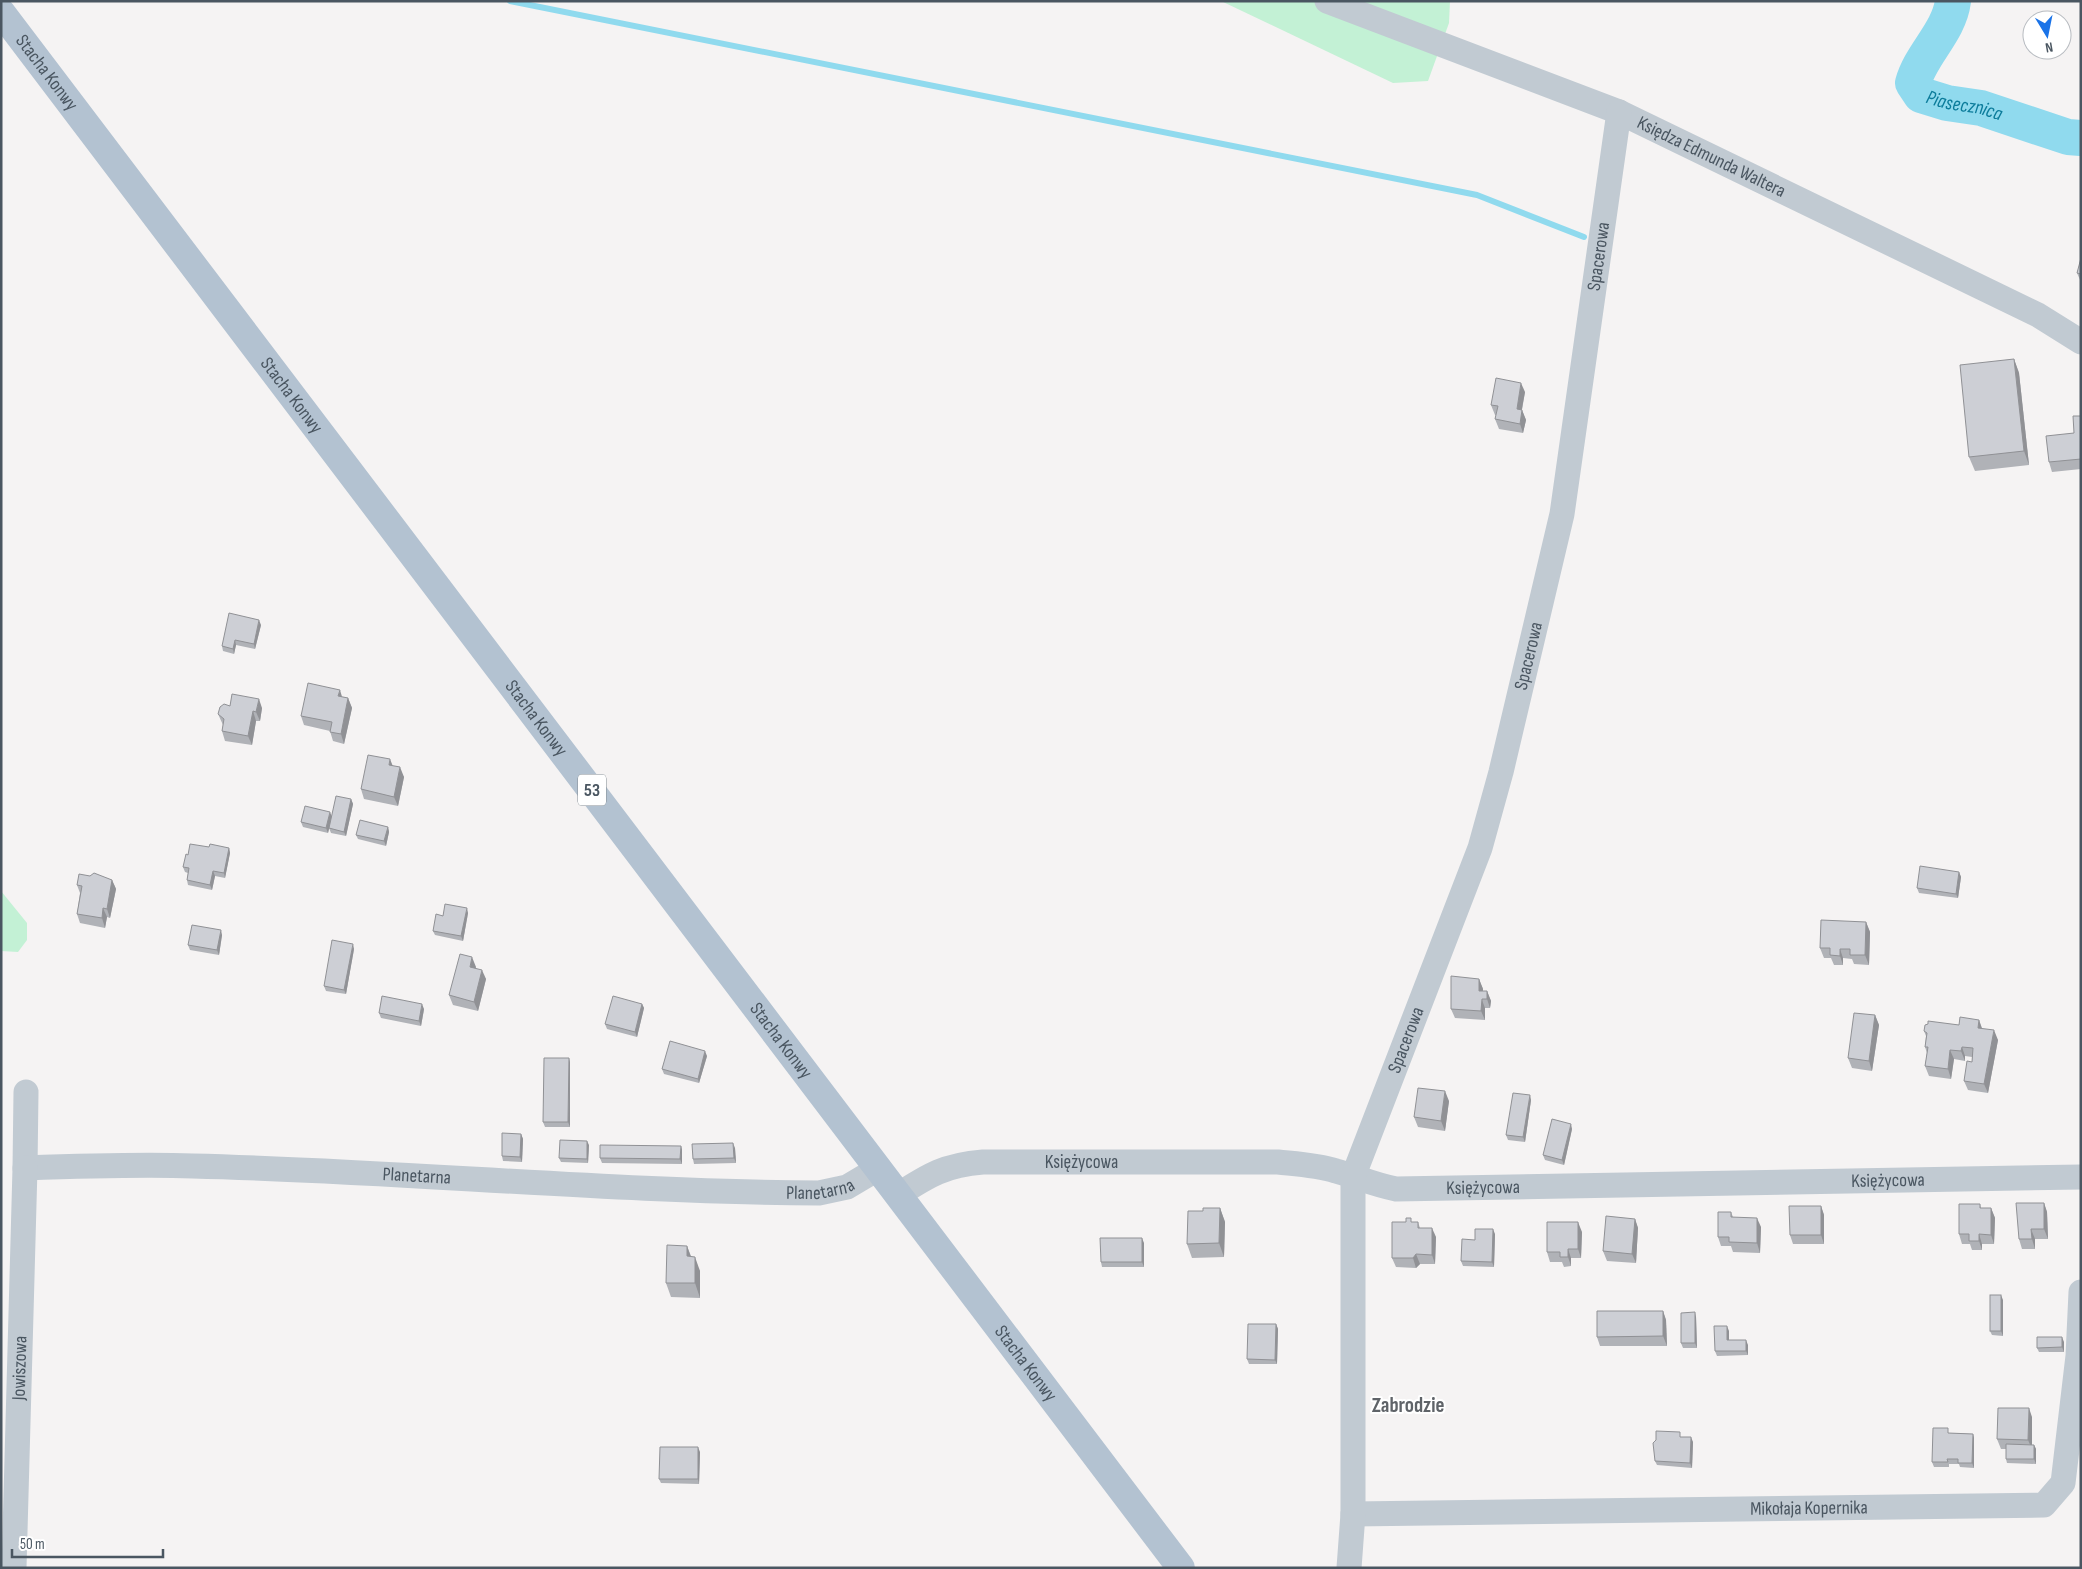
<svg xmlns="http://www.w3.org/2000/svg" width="2082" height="1569" font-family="'Sofia Sans Condensed',sans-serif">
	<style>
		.green { fill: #c3f1d5 }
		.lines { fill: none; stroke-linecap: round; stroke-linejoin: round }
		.stream { stroke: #90daee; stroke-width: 6 }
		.river { stroke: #90daee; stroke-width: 36 }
		.minor { stroke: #c1cad2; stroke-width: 25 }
		.major { stroke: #b3c2d1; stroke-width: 28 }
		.wall { fill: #b0b2b7 }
		.shaded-wall { fill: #909195 }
		.building { fill: #cdcfd5; stroke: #909195 }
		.labels { text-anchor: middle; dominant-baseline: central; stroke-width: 4; stroke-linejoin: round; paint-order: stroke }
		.shield { fill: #fff; stroke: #808990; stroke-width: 1 }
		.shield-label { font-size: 18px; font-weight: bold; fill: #4a5661 }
		.street-label { font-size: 19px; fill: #4a5661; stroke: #fff }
		.water-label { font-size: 20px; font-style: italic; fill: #0c7c9b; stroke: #fff }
		.quarter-label { font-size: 21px; font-weight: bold; fill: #5f6368; stroke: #fff }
	</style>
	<rect width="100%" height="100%" fill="#f5f3f3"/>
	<g class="green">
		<polygon points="1221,1 1450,1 1449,23 1428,81 1393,83"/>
		<polygon points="1,891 27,923 27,940 18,952 1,951"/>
	</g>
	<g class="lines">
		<polyline class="stream" points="510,1 1477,195 1584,237"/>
		<path class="river" id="s1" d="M 1953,1 C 1949,32 1921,54 1913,83 L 1921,95 L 1947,103 L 1981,108 L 2068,137 L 2081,138"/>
		<g class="minor">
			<path id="s2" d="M 1327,1 L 1619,112 L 2038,315 L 2081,342"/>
			<path id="s3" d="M 26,1092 L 25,1168 C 81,1166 137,1164 193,1166 C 402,1171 610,1192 819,1193 L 847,1187 L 879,1168"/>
			<path id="s4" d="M 898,1195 C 929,1175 945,1165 983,1162 L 1278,1162 C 1297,1164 1317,1165 1336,1171 C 1357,1177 1375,1185 1396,1189 L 2081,1177"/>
			<path id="s5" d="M 1353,1514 L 2044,1505 L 2063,1483 L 2078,1356 L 2081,1292"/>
			<path id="s6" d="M 14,1568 L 25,1168"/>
			<path id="s7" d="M 1349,1568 L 1353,1514 L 1353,1177 L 1480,848 L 1501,772 L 1562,514 L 1619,112"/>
		</g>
		<path class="major" id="s8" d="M 1,12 L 1181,1568"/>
	</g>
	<g class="wall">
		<polygon points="2081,258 2081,282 2077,273"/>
		<polygon points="2014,359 2019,373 2029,465 1975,471 1969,457"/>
		<polygon points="1525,392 1522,410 1526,420 1523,433 1499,429 1495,419 1496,415 1495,415 1491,405"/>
		<polygon points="2081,416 2081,469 2052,472 2049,462 2074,433"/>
		<polygon points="261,625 255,649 236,645 234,654 223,651 222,646"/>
		<polygon points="342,697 348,698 352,708 344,744 333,741 330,731 304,725 301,716"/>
		<polygon points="262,708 260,721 256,721 252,745 225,741 222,731 223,725 218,714"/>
		<polygon points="393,766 404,777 398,806 364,799 361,789"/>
		<polygon points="351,799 353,804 346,836 331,833 329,828 328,833 303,827 301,822 332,816"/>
		<polygon points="388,827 389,832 386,846 358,839 356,835"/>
		<polygon points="209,847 229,848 230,853 225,878 215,876 212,890 188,885 187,880 188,873 185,872 183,867 188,855"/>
		<polygon points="1959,872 1961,877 1958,898 1919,893 1917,888"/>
		<polygon points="90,876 112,880 116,889 110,918 107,917 105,928 80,923 77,914 80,893 77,885"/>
		<polygon points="468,913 463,941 435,935 433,931 443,916"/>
		<polygon points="1866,922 1870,932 1869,965 1854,964 1852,959 1843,958 1843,965 1834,965 1831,958 1824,958 1820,948"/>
		<polygon points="222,935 219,955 190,950 188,945"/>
		<polygon points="354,949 346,994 326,991 324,986"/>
		<polygon points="476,967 476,968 486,979 478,1011 453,1005 449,995"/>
		<polygon points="1479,979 1483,989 1483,991 1487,991 1491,1001 1490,1008 1485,1008 1485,1020 1455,1018 1451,1009"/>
		<polygon points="642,1004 644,1008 637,1037 607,1029 605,1024"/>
		<polygon points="424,1009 421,1026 381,1018 379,1013"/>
		<polygon points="1875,1015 1879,1025 1872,1071 1852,1068 1848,1058"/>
		<polygon points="1979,1020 1982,1028 1998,1040 1988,1093 1968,1090 1964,1081 1972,1062 1972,1057 1965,1056 1965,1061 1954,1059 1951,1079 1929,1076 1925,1066 1927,1053 1925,1047 1926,1036 1924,1031 1959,1025"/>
		<polygon points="707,1056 699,1083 664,1074 662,1069"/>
		<polygon points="569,1058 570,1063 570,1127 545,1127 543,1122"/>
		<polygon points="1531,1100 1525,1142 1508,1140 1506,1135"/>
		<polygon points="1449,1101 1445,1131 1418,1127 1414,1117"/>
		<polygon points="1572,1129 1564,1165 1545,1160 1543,1155"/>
		<polygon points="521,1134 523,1139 522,1162 503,1161 502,1156"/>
		<polygon points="589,1145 588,1163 561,1162 559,1158"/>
		<polygon points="681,1146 682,1150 682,1164 602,1163 600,1158"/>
		<polygon points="735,1148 736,1163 694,1164 693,1159"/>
		<polygon points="2044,1203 2047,1212 2048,1239 2035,1239 2035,1249 2022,1249 2019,1239"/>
		<polygon points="1980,1204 1981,1208 1991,1208 1995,1218 1994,1244 1982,1244 1982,1250 1972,1250 1970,1244 1962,1244 1959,1234"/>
		<polygon points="1821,1206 1824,1215 1824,1244 1793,1244 1790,1235"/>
		<polygon points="1220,1208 1225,1222 1224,1257 1192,1258 1187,1244 1203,1211"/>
		<polygon points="1731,1212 1733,1217 1761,1227 1760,1253 1733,1252 1731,1246 1721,1246 1718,1237"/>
		<polygon points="1635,1219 1638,1228 1636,1263 1607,1261 1603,1251"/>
		<polygon points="1413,1222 1418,1222 1420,1228 1436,1237 1435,1264 1420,1264 1416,1268 1396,1267 1392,1258"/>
		<polygon points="1582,1232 1581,1258 1571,1258 1571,1266 1564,1267 1562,1262 1550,1262 1547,1252"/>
		<polygon points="1495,1234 1494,1267 1463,1266 1461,1261 1475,1240"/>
		<polygon points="1144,1243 1144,1267 1102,1267 1101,1262"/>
		<polygon points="687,1246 691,1256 700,1271 700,1298 671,1297 666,1283"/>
		<polygon points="2003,1300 2003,1336 1992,1335 1990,1331"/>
		<polygon points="1663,1311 1666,1320 1667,1346 1600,1346 1597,1337"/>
		<polygon points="1696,1317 1697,1348 1683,1348 1681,1343"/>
		<polygon points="1276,1324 1278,1329 1277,1364 1249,1364 1247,1359"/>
		<polygon points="1729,1331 1729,1340 1748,1345 1748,1355 1717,1356 1715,1351"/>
		<polygon points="2064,1342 2064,1352 2039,1352 2037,1348"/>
		<polygon points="2032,1417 2032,1445 2034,1445 2036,1449 2036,1464 2007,1463 2006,1459 2006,1449 2001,1449 1997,1439"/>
		<polygon points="1950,1433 1973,1434 1974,1438 1974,1468 1960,1467 1959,1464 1949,1464 1949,1467 1934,1467 1932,1462"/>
		<polygon points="1682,1437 1693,1442 1692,1468 1657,1465 1655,1461"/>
		<polygon points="700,1452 699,1484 661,1483 659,1479"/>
	</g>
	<g class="shaded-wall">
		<polygon points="2014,359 2019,373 2029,465 2024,451"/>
		<polygon points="1521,383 1525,392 1520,419 1517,409"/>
		<polygon points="1522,410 1526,420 1523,433 1520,424"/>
		<polygon points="259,620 261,625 255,649 254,644"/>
		<polygon points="235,640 236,645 234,654 233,649"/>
		<polygon points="340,690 343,700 338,696"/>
		<polygon points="348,698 352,708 344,744 341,734"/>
		<polygon points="259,699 262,708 260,721 256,712"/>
		<polygon points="253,711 256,721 252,745 248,736"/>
		<polygon points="390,759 394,769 389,765"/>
		<polygon points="400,767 404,777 398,806 394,797"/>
		<polygon points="351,799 353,804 346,836 344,832"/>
		<polygon points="330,812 332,817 328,833 326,828"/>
		<polygon points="388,827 389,832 386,846 384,841"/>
		<polygon points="229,848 230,853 225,878 224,873"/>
		<polygon points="213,871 215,876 212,890 210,885"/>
		<polygon points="1959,872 1961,877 1958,898 1956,894"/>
		<polygon points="112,880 116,889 110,918 107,909"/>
		<polygon points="103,908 107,917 105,928 102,918"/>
		<polygon points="467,908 468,913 463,941 461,936"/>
		<polygon points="1866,922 1870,932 1869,965 1865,955"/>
		<polygon points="221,930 222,935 219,955 217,950"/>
		<polygon points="353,944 354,949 346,994 344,990"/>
		<polygon points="1840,949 1843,958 1843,965 1840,956"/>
		<polygon points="472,957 476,967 473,976 470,967"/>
		<polygon points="482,970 486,979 478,1011 474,1002"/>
		<polygon points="1479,979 1483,989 1482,1000 1485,1008 1485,1020 1481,1011 1479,991"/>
		<polygon points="1487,991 1491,1001 1490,1008 1487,999"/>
		<polygon points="422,1004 424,1009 421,1026 419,1021"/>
		<polygon points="642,1004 644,1008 637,1037 635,1032"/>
		<polygon points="1875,1015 1879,1025 1872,1071 1869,1061"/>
		<polygon points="1979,1020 1982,1029 1978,1028"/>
		<polygon points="1994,1030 1998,1040 1988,1093 1984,1084"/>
		<polygon points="1962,1047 1965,1056 1965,1061 1961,1051"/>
		<polygon points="1950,1050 1954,1059 1951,1079 1948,1069"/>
		<polygon points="705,1051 707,1056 699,1083 698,1079"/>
		<polygon points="569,1058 570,1063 570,1127 568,1122"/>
		<polygon points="1445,1091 1449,1101 1445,1131 1441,1121"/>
		<polygon points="1530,1095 1531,1100 1525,1142 1523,1137"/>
		<polygon points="1571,1124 1572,1129 1564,1165 1562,1160"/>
		<polygon points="521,1134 523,1139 522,1162 520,1157"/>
		<polygon points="587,1141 589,1145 588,1163 587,1159"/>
		<polygon points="733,1143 735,1148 736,1163 734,1158"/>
		<polygon points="681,1146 682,1150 682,1164 680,1159"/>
		<polygon points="2044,1203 2047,1212 2048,1239 2044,1229"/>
		<polygon points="1821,1206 1824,1215 1824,1244 1821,1235"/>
		<polygon points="1220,1208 1225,1222 1224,1257 1219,1243"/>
		<polygon points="1991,1208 1995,1218 1994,1244 1991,1235"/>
		<polygon points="1757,1218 1761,1227 1760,1253 1757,1243"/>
		<polygon points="1635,1219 1638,1228 1636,1263 1632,1254"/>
		<polygon points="1578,1222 1582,1232 1581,1258 1578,1249"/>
		<polygon points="1432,1228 1436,1237 1435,1264 1432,1255"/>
		<polygon points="1493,1229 1495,1234 1494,1267 1492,1262"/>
		<polygon points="2031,1229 2035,1239 2035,1249 2032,1239"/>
		<polygon points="1979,1234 1982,1244 1982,1250 1979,1241"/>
		<polygon points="1142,1238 1144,1243 1144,1267 1142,1262"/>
		<polygon points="687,1246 692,1260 687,1256"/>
		<polygon points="1568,1249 1571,1258 1571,1266 1568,1257"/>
		<polygon points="1416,1254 1420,1264 1416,1268 1413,1258"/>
		<polygon points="695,1257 700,1271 700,1298 695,1283"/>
		<polygon points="2001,1295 2003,1300 2003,1336 2001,1331"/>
		<polygon points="1663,1311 1666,1320 1667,1346 1663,1336"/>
		<polygon points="1695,1312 1696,1317 1697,1348 1695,1343"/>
		<polygon points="1276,1324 1278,1329 1277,1364 1275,1360"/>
		<polygon points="1727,1326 1729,1331 1729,1345 1727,1340"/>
		<polygon points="2062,1337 2064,1342 2064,1352 2062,1347"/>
		<polygon points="1746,1340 1748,1345 1748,1355 1746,1351"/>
		<polygon points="2029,1408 2032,1417 2032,1449 2028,1440"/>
		<polygon points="1973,1434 1974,1438 1974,1468 1972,1463"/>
		<polygon points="1691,1437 1693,1442 1692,1468 1690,1463"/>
		<polygon points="2034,1445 2036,1449 2036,1464 2034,1459"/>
		<polygon points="698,1447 700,1452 699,1484 698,1479"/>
	</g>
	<g class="building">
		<polygon points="2081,258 2081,274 2077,273"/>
		<polygon points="2014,359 2024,451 1969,457 1960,365"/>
		<polygon points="1496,378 1521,383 1517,409 1522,410 1520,424 1495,419 1498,406 1491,405"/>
		<polygon points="2073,416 2081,416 2081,459 2049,462 2046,436 2074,433"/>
		<polygon points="229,613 259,620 254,644 235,640 233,649 222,646"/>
		<polygon points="308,683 340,690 338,696 348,698 341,734 330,732 332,722 301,716"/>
		<polygon points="232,694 259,699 256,712 253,711 248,736 222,731 224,719 218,714 220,707 224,704 230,706"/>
		<polygon points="368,755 390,759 389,765 400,767 394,797 361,789"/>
		<polygon points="336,796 351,799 344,832 329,828"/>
		<polygon points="305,806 330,812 326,828 301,822"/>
		<polygon points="360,820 388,827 384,841 356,835"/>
		<polygon points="190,844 209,847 210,844 229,848 224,873 213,871 210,885 187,880 189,868 183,867 186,854 188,855"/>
		<polygon points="1920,866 1959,872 1956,894 1917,888"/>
		<polygon points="94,873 112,880 107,909 103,908 102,918 77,914 82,886 77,885 79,874 90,876"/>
		<polygon points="445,904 467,908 461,936 433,931 436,914 443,916"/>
		<polygon points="1821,920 1866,922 1865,955 1850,955 1850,949 1840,949 1840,956 1830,955 1830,948 1820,948"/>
		<polygon points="192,925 221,930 217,950 188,945"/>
		<polygon points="332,940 353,944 344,990 324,986"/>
		<polygon points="460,954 472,957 470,967 482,970 474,1002 449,995"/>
		<polygon points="1451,976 1479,979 1479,991 1487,991 1487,999 1482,999 1481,1011 1451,1009"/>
		<polygon points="382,996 422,1004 419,1021 379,1013"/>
		<polygon points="613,996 642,1004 635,1032 605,1024"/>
		<polygon points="1854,1013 1875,1015 1869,1061 1848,1058"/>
		<polygon points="1960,1017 1979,1020 1978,1028 1994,1030 1984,1084 1964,1081 1967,1061 1972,1062 1973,1048 1962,1047 1961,1051 1950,1050 1948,1069 1925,1066 1928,1047 1925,1047 1927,1033 1924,1031 1925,1025 1928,1024 1928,1021 1959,1025"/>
		<polygon points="670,1041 705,1051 698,1079 662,1069"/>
		<polygon points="544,1058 569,1058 568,1122 543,1122"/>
		<polygon points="1418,1088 1445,1091 1441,1121 1414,1117"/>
		<polygon points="1513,1093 1530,1095 1523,1137 1506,1135"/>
		<polygon points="1552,1119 1571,1124 1562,1160 1543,1155"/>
		<polygon points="502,1133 521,1134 520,1157 502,1156"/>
		<polygon points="560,1140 587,1141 587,1159 559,1158"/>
		<polygon points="733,1143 734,1158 693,1159 692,1144"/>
		<polygon points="600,1145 681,1146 680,1159 600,1158"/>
		<polygon points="2016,1203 2044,1203 2044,1229 2031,1229 2032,1239 2019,1239"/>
		<polygon points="1959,1204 1980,1204 1980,1208 1991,1208 1991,1235 1979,1234 1979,1241 1969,1241 1969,1234 1959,1234"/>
		<polygon points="1789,1206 1821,1206 1821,1235 1790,1235"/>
		<polygon points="1203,1208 1220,1208 1219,1243 1187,1244 1188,1211 1203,1211"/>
		<polygon points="1718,1212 1731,1212 1731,1217 1757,1218 1757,1243 1729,1242 1729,1237 1718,1237"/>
		<polygon points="1606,1216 1635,1219 1632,1254 1603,1251"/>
		<polygon points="1406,1218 1411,1218 1411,1222 1418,1222 1418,1228 1432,1228 1432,1255 1416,1254 1413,1258 1392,1258 1392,1222 1406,1222"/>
		<polygon points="1547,1222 1578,1222 1578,1249 1568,1249 1568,1257 1560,1257 1560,1252 1547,1252"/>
		<polygon points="1475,1229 1493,1229 1492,1262 1461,1261 1462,1239 1475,1240"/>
		<polygon points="1100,1238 1142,1238 1142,1262 1101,1262"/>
		<polygon points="667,1245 687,1246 687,1256 695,1257 695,1283 666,1283"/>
		<rect x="1990" y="1295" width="11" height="36"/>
		<polygon points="1597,1311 1663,1311 1663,1336 1597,1337"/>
		<polygon points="1695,1312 1695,1343 1681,1343 1681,1313"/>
		<polygon points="1248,1324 1276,1324 1275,1360 1247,1359"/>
		<polygon points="1714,1326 1727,1326 1727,1340 1746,1340 1746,1351 1715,1351"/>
		<polygon points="2037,1337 2062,1337 2062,1347 2037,1348"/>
		<polygon points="1998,1408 2029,1408 2028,1440 1997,1439"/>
		<polygon points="1933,1428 1948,1428 1948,1433 1973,1434 1972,1463 1958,1463 1958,1459 1947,1459 1948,1462 1932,1462"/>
		<polygon points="1656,1431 1680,1432 1680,1437 1691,1437 1690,1463 1655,1461 1653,1443 1656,1440"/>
		<polygon points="2006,1444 2034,1445 2034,1459 2006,1459"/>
		<polygon points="660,1447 698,1447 698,1479 659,1479"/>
	</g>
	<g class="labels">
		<rect class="shield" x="578" y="774.5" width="28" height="31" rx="4"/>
		<g class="shield-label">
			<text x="592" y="790">53</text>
		</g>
		<g class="street-label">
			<text stroke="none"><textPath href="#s8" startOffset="76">Stacha Konwy</textPath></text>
			<text stroke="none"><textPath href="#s2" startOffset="415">Księdza Edmunda Waltera</textPath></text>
			<text stroke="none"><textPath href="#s7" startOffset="1348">Spacerowa</textPath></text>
			<text stroke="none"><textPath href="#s8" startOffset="481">Stacha Konwy</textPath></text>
			<text stroke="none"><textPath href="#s7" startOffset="942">Spacerowa</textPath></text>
			<text stroke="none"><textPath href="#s8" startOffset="886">Stacha Konwy</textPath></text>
			<text stroke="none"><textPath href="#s8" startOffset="1291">Stacha Konwy</textPath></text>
			<text stroke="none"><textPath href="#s7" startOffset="538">Spacerowa</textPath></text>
			<text stroke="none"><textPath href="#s4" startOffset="191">Księżycowa</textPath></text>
			<text stroke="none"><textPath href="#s3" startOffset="468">Planetarna</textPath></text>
			<text stroke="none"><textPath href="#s4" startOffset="1001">Księżycowa</textPath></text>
			<text stroke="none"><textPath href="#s3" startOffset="872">Planetarna</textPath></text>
			<text stroke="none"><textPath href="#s4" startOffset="596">Księżycowa</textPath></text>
			<text stroke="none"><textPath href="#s8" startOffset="1696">Stacha Konwy</textPath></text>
			<text stroke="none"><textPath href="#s6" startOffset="200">Jowiszowa</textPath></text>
			<text stroke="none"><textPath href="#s5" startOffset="456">Mikołaja Kopernika</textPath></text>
		</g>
		<g class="water-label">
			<text stroke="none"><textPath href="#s1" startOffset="151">Piasecznica</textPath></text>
		</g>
		<g class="quarter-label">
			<text x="1408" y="1405">Zabrodzie</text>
		</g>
	</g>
	<rect width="2082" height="1569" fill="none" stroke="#4a5661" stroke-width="5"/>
	<g transform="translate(2047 35) rotate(170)"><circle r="24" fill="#ffffff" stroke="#b7bbc0"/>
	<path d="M0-4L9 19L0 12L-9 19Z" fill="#1a73e8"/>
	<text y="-8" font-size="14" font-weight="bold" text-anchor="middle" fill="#4a5661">N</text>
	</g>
	<path d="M12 1549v8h151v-8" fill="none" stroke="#4a5661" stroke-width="2.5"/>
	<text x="20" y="1549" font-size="15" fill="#4a5661" stroke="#ffffff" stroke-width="4" paint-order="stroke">50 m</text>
</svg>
